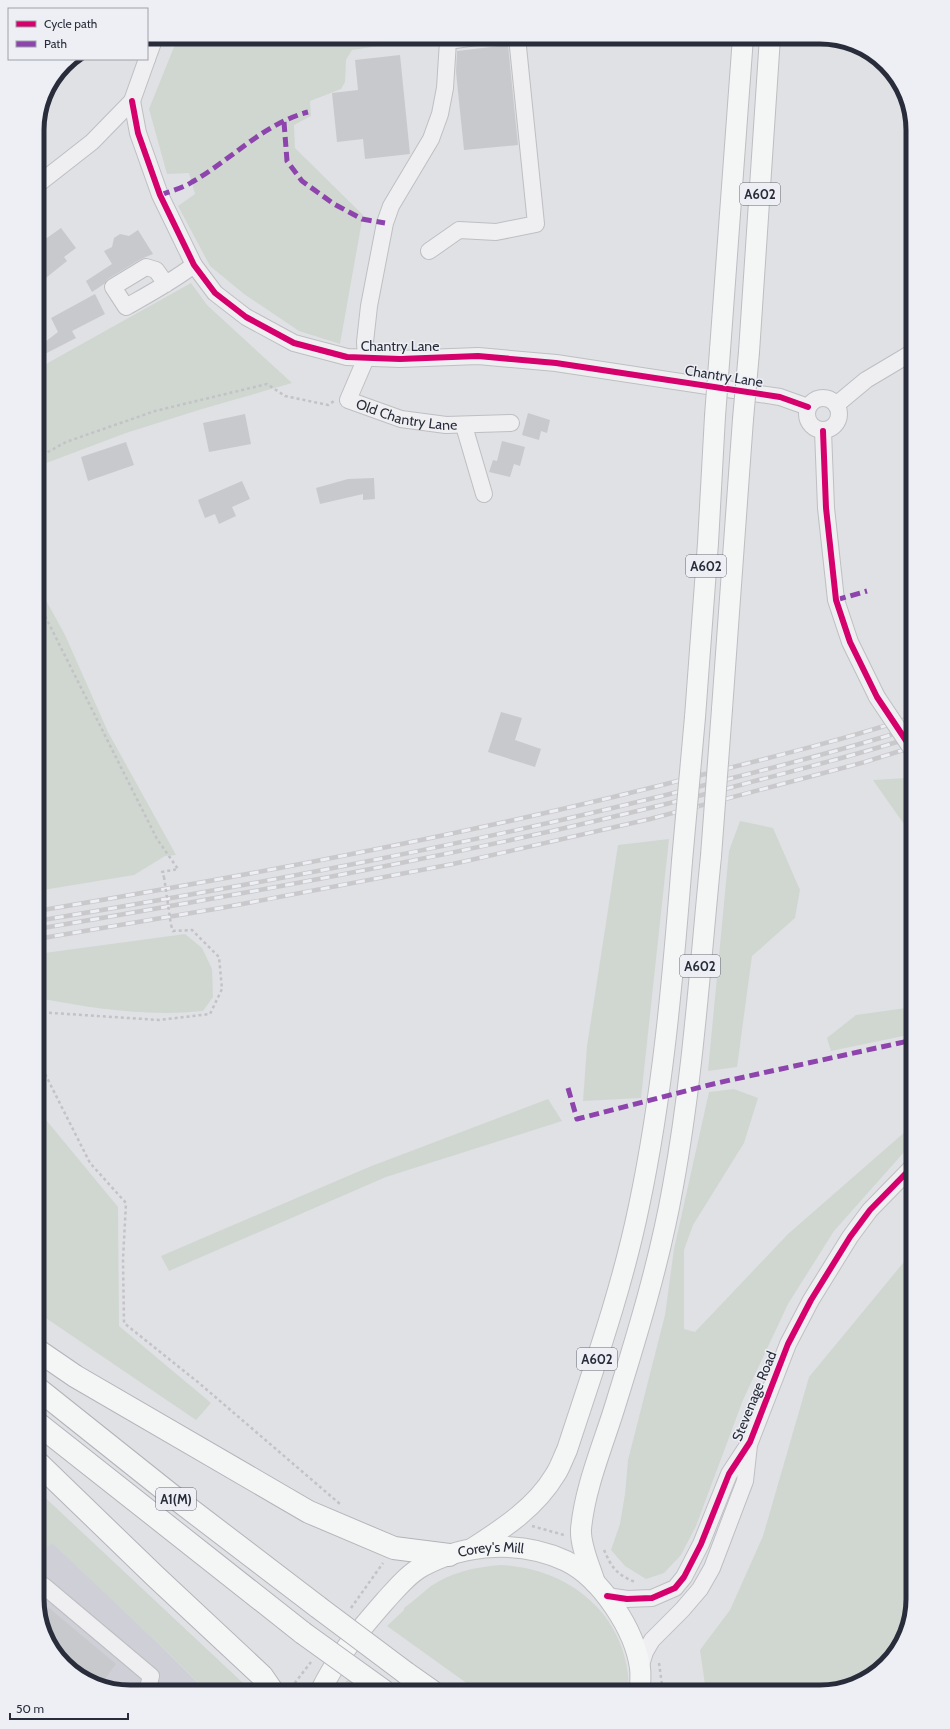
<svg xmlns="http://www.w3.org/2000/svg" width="950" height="1729" font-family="Cabin,sans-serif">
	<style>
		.built { fill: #cfd0d7 }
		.green { fill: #d0d7d0 }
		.building { fill: #c8c9cc }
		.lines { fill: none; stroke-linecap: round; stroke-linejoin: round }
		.minor-casing { stroke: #bebfc2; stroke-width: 18 }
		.major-casing { stroke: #bdbec1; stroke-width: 22 }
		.highway-casing { stroke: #b3b4b9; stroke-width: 24 }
		.path { stroke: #c2c2c7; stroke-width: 2.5; stroke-dasharray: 3 3; stroke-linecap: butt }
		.minor { stroke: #efeff2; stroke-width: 16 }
		.major { stroke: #f4f5f5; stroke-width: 20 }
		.highway { stroke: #f4f5f5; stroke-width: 22 }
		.rail-casing { stroke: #c9c9cc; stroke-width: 4.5 }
		.rail { stroke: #edeff4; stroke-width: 3; stroke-dasharray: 9; stroke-linecap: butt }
		.minor-bridge-casing { stroke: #bebfc2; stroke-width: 18; stroke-linecap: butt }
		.major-bridge-casing { stroke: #bdbec1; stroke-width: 22; stroke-linecap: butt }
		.highway-bridge-casing { stroke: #b3b4b9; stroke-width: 24; stroke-linecap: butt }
		.path-bridge { stroke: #c2c2c7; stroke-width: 2.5; stroke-dasharray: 3 3; stroke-linecap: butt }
		.minor-bridge { stroke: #efeff2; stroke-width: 16 }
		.major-bridge { stroke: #f4f5f5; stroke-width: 20 }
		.highway-bridge { stroke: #f4f5f5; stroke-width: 22 }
		.quiet { stroke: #8e44ad; stroke-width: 5; stroke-dasharray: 10 5; stroke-linecap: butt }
		.cycleway-casing { stroke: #edeff4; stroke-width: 8 }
		.cycleway { stroke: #d6006c; stroke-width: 6 }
		.labels { text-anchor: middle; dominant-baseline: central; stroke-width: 3; stroke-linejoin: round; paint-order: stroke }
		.shield { fill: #edeff4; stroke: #646772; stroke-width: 1 }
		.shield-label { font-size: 13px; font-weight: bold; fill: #292d3b }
		.street-label { font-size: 14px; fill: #292d3b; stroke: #edeff4 }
		.rim { fill: none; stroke: #292d3b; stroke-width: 5 }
	</style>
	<rect width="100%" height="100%" fill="#e0e1e4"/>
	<polygon class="built" points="52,1542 166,1651 207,1692 124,1692 78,1676 44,1635 37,1599 37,1548 41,1552"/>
	<g class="green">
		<polygon points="178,37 407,37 399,43 352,50 346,60 345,82 341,89 310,101 311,116 294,125 295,148 363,215 340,344 299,331 244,294 210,266 178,206 195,194 189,173 167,174 149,109"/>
		<polygon points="191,283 207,305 292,383 202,409 126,433 41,465 37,462 37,369"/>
		<polygon points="37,584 65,635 108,732 176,855 165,856 134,875 37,891"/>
		<polygon points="906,778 913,785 913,837 873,780"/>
		<polygon points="740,821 773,828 800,890 795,918 752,956 737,1067 708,1071 729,851"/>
		<polygon points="669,839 641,1098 583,1101 587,1046 618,845"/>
		<path d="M 185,934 L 202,948 L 212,969 L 213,997 L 203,1011 C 147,1017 92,1008 37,998 L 37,954 Z"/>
		<polygon points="913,1007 913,1034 831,1051 827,1038 856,1015"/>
		<polygon points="734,1089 758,1098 744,1143 693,1225 684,1250 684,1329 695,1332 788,1234 907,1130 913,1142 834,1231 788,1304 743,1400 696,1526 681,1555 664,1573 646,1579 625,1566 611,1550 620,1524 625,1494 628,1460 665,1315 674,1249 709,1092"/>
		<polygon points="548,1099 562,1121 386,1177 169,1271 161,1256 369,1167"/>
		<polygon points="37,1109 118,1207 119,1326 211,1403 196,1420 37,1312"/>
		<polygon points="913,1251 913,1599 897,1651 856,1685 820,1692 706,1692 700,1650 730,1610 763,1536 809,1377"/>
		<polygon points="37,1490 244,1684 249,1692 207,1692 166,1651 52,1543 41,1552 37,1548"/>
		<path d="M 500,1565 C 571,1568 630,1617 629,1692 L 479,1692 L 387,1626 L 404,1610 L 404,1608 C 414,1601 422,1593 431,1586 C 452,1572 476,1567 500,1565 Z"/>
		<polygon points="348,1679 366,1692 338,1692"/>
	</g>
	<g class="building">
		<polygon points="508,45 518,145 464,150 456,72 457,51"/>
		<polygon points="400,55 410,154 365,159 363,139 337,142 332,93 358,90 355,60"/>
		<polygon points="61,228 76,248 64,257 67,261 37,285 37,245"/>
		<polygon points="138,230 153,254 141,259 108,279 104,284 92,292 86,281 112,264 104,251 112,247 114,238 120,234 129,236"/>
		<polygon points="95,294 105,314 72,331 76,338 37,358 37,348 58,332 51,318"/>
		<polygon points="528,413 550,420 547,433 541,431 539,440 522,435"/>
		<polygon points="245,414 251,444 209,452 203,423"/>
		<polygon points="502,441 525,447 520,466 514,464 510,477 489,472 493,460 497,461"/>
		<polygon points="126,442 134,465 88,481 81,457"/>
		<polygon points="374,478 375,499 363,500 363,494 320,504 316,488 348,479"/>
		<polygon points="242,481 250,499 232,507 236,516 219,524 215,514 205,518 198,500"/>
		<polygon points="501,712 522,718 515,740 541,749 535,767 488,752"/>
		<polygon points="37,1598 116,1664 101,1684 78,1676 44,1635"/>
	</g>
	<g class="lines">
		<g class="minor-casing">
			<g id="minor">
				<path id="s1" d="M 476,37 L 448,41 L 445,88 L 440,114 L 431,139 L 391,206 L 385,223 L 369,306 L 365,342 L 366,358 L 348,400 L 401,419 L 446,425 L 511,423"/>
				<polyline points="147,59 155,37"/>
				<polyline points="132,101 138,133 160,195 194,265 215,293 246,317 294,343 347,357 400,359 478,356 556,363 780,397 808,407"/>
				<polyline points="37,185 92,142 132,101 147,59"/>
				<polyline points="429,251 459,230 496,232 536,224 517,37"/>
				<path d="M 166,284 L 156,270 L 146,267 L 113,287 L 126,307 C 149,294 173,281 194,265"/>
				<circle cx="823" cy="414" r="16"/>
				<polyline points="836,405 866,380 913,352"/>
				<polyline points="464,426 484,494"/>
				<polyline points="823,431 826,508 836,600 850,642 877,697"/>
				<polyline points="37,1584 44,1586 151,1676 147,1692"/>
				<polyline points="607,1596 627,1599 652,1598 675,1588 684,1577 701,1544 729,1474 750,1442 788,1344 811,1300 850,1237 870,1210 913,1166"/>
				<polyline points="640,1668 645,1652 652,1640 682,1610 700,1589 712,1568 745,1481 749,1445"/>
			</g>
		</g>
		<g class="major-casing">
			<g id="major">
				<polyline points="720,350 743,37"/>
				<polyline points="749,352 770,37"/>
				<polyline points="722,709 743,419"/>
				<polyline points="695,717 708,543 715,416"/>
				<path d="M 473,1548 C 504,1528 536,1507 555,1475 C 560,1468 563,1458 567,1450 C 593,1370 622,1289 639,1206 C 663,1093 673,976 682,861"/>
				<path d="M 595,1583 C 590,1566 580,1546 581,1529 C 585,1486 604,1443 616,1403 C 638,1332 660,1260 673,1186 C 693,1077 700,966 711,856"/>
				<path id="s2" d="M 320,1692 C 338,1655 358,1632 385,1601 C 396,1589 408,1574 423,1566 C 466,1543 521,1540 566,1561 C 601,1578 635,1630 640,1668 C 641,1675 640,1684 640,1692"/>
			</g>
		</g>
		<g class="highway-casing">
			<g id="highway">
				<polyline points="37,1350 75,1376 309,1512 394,1548 449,1555"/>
				<polyline points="37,1388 170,1494 318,1607"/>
				<polyline points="37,1423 303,1633"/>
				<polyline points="37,1462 156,1577 262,1676 273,1692"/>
				<polyline points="406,1673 433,1692"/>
			</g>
		</g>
		<g class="path">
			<polyline points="37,458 66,442 155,411 267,384 285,396 328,405 334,401"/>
			<polyline points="37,600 157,839 178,869 162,872 164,877"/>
			<polyline points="37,1012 159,1020 210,1014 222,989 219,957 192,930 173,931 171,925"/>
			<polyline points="37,1058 90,1163 126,1203 123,1259 124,1323 199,1383 340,1504"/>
			<polyline points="532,1526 564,1535"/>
			<path d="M 604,1550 C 612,1568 616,1574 635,1582"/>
			<polyline points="351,1608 383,1563"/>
			<polyline points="659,1663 663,1692"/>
			<polyline points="291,1688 311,1662"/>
		</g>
		<use href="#minor" class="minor"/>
		<use href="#major" class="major"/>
		<use href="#highway" class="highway"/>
		<g class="rail-casing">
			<g id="rail">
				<path d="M 37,911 C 263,873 487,831 709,773 C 777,756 846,739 913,717"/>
				<path d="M 37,921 C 264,883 490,841 713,783 C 780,766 847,749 913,728"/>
				<path d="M 37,929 C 274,889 511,846 744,784 C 800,769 857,755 913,737"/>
				<polyline points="37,939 221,908 453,864 650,819 865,762 913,747"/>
			</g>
		</g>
		<use href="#rail" class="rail"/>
		<g class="minor-bridge-casing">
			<polyline id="minor-bridge" points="877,697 913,751"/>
		</g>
		<g class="major-bridge-casing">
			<g id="major-bridge">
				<polyline points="715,416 720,350"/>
				<polyline points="743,419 749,352"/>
				<polyline points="711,856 722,709"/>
				<polyline points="682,861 695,717"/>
			</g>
		</g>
		<g class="highway-bridge-casing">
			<g id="highway-bridge">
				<polyline points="318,1607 406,1673"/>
				<polyline points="303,1633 385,1692"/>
			</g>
		</g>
		<polyline class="path-bridge" points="164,877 171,925"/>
		<use href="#minor-bridge" class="minor-bridge"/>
		<use href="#major-bridge" class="major-bridge"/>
		<use href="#highway-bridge" class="highway-bridge"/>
		<g class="quiet">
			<polyline points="284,122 287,161 302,181 334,204 362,219 385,223"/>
			<path d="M 160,195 C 171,191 183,188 192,182 C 231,160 263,124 308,112"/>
			<polyline points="836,600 867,591"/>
			<polyline points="568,1088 577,1119 717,1083 913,1040"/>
		</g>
		<g class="cycleway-casing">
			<g id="cycleway">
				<polyline points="132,101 138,133 160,195 194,265 215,293 246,317 294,343 347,357 400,359 478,356 556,363 780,397 808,407"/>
				<polyline points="823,431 826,508 836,600 850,642 877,697 913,751"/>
				<polyline points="607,1596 627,1599 652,1598 675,1588 684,1577 701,1544 729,1474 750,1442 788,1344 811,1300 850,1237 870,1210 913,1166"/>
			</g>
		</g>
		<use href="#cycleway" class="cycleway"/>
	</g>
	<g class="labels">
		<g class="shield">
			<rect x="740" y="183" width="40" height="22" rx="3"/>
			<rect x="686" y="555" width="40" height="22" rx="3"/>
			<rect x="680" y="955" width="40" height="22" rx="3"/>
			<rect x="577" y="1348" width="40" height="22" rx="3"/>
			<rect x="156" y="1488" width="40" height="22" rx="3"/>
		</g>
		<g class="shield-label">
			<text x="760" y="194">A602</text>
			<text x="706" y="566">A602</text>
			<text x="700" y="966">A602</text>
			<text x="597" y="1359">A602</text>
			<text x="176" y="1499">A1(M)</text>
		</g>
		<g class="street-label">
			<text x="400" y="346">Chantry Lane</text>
			<text transform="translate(724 376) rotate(9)">Chantry Lane</text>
			<text stroke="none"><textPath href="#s1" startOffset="468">Old Chantry Lane</textPath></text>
			<text transform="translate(754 1396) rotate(-68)">Stevenage Road</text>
			<text stroke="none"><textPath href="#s2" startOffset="235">Corey's Mill</textPath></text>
		</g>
	</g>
	<path d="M0 0H950V1729H0ZM130 44H820A86 86 0 0 1 906 130V1599A86 86 0 0 1 820 1685H130A86 86 0 0 1 44 1599V130A86 86 0 0 1 130 44Z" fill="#edeff4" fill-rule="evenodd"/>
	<path class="rim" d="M130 44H820A86 86 0 0 1 906 130V1599A86 86 0 0 1 820 1685H130A86 86 0 0 1 44 1599V130A86 86 0 0 1 130 44Z"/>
	<rect x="8" y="8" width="140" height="52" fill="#edeff4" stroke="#9fa1aa"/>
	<rect x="16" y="21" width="20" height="6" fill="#d6006c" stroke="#9fa1aa"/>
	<text x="44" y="28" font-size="12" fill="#292d3b">Cycle path</text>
	<rect x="16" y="41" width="20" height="6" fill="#8e44ad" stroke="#9fa1aa"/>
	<text x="44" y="48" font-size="12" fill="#292d3b">Path</text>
	<path d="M10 1713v6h118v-6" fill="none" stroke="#292d3b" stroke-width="2"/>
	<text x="16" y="1713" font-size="12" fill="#292d3b" stroke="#edeff4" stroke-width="3" paint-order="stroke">50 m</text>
</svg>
